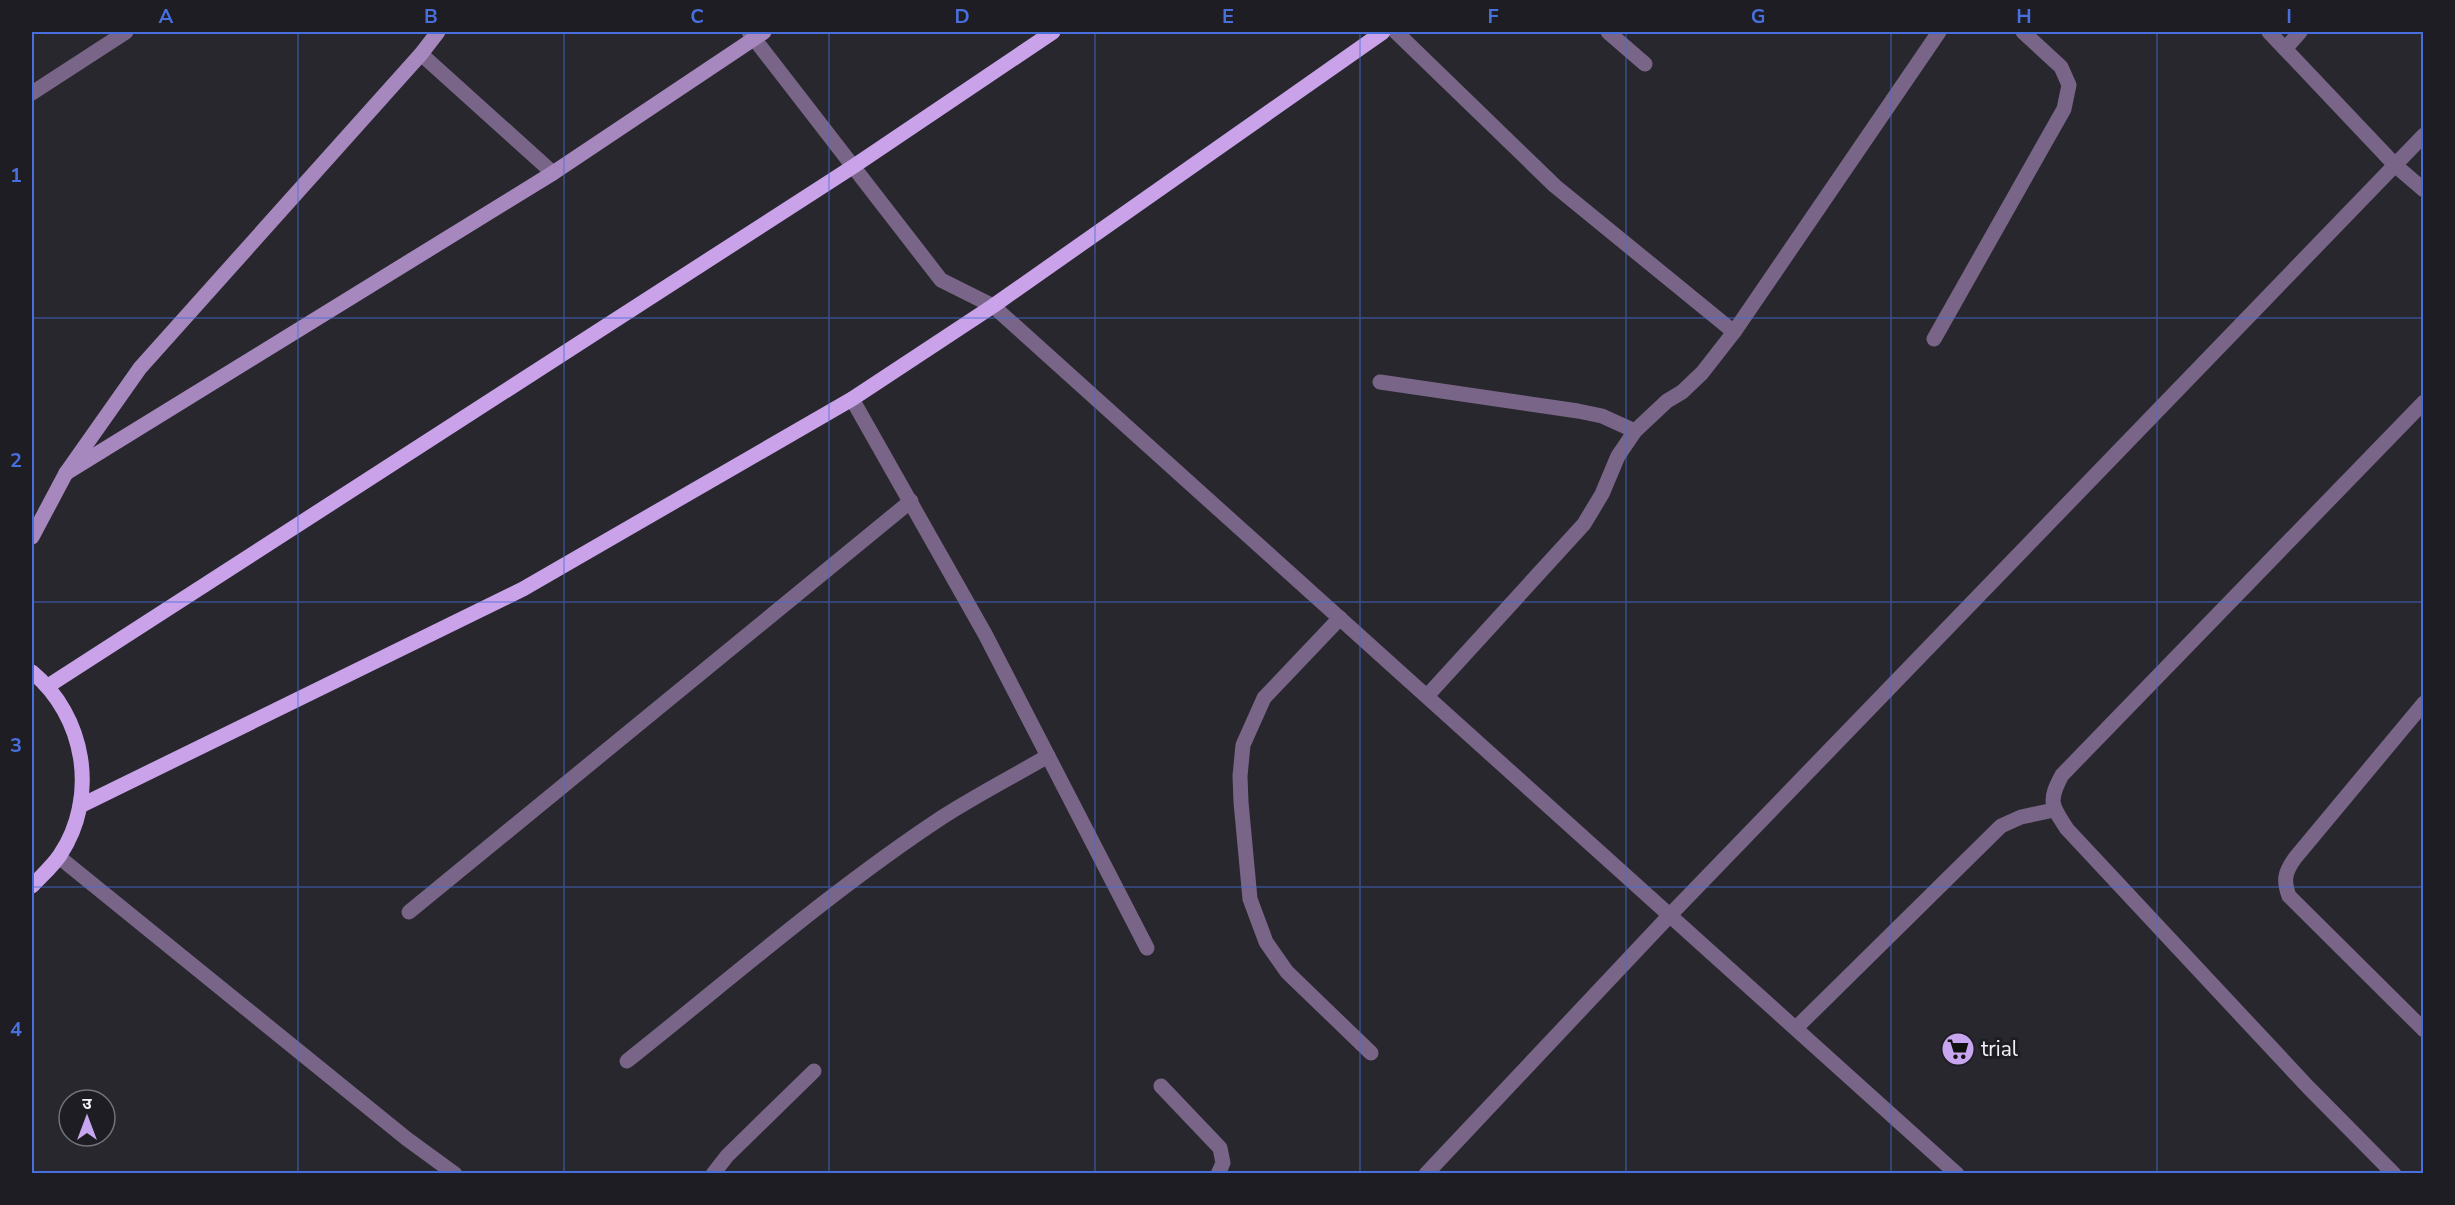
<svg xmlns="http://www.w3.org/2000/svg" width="2455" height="1205" font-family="'Nunito Sans','Noto Sans Devanagari',sans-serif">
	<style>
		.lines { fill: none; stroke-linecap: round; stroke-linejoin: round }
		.street { stroke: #786588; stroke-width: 15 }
		.secondary { stroke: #a688bf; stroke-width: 15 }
		.primary { stroke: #c9a2ea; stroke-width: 15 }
		.grid { fill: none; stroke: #476fde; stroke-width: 1.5; stroke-opacity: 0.55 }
		.labels { text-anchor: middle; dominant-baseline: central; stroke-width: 6; stroke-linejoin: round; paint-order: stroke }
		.poi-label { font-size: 21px; fill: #f1f1f6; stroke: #1d1d23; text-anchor: start }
		.neatline { fill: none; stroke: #476fde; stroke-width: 2 }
		.grid-label { font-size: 20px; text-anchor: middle; font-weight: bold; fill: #476fde }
	</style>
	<rect width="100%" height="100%" fill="#27272d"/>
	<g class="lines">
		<g class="street">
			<polyline points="749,32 941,280 993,306 1957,1174"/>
			<polyline points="1396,32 1555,186 1734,332 1939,32"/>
			<polyline points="1608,32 1645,64"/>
			<polyline points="2269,32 2396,166 2424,190"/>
			<polyline points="2285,49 2300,32"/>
			<polyline points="421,54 553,173"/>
			<polyline points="32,93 126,32"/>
			<polyline points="1934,339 2064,109 2069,85 2061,67 2023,32"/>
			<polyline points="1380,382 1578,411 1602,416 1635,431"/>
			<polyline points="852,399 985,634 1147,948"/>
			<polyline points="1340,618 1264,698 1243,745 1240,776 1241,802 1250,899 1266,942 1287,972 1371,1053"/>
			<polyline points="1427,696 1584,524 1602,494 1618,456 1635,431 1667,401 1682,392 1702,373 1734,332"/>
			<path d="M 2424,703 L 2295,858 C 2285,872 2283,880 2289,896 L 2424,1030"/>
			<polyline points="59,857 407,1139 455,1174"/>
			<polyline points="409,912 911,501"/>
			<polyline points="1796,1028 2001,826 2021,817 2054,810"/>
			<path d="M 627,1061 C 729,980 832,890 941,818 C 975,796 1012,777 1048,756"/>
			<polyline points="1161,1086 1220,1148 1223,1163 1218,1174"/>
			<polyline points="713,1174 727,1156 814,1071"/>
			<polyline points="1426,1174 1670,915 2424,135"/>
			<path d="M 2394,1174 L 2308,1087 L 2067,829 C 2051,805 2048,801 2062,775 L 2424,402"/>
		</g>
		<g class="secondary">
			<polyline points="66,473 553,173 764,32"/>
			<polyline points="32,537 66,473 140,368 421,54 438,32"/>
		</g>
		<g class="primary">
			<path d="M 32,672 C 85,716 99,796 60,855 C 52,867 41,876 32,886"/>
			<polyline points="48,686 854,166 1053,32"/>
			<polyline points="80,806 523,589 852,399 993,306 1383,32"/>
		</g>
	</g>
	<path class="grid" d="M 298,32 L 298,1174M 564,32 L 564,1174M 829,32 L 829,1174M 1095,32 L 1095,1174M 1360,32 L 1360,1174M 1626,32 L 1626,1174M 1891,32 L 1891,1174M 2157,32 L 2157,1174M 32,318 L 2424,318M 32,602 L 2424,602M 32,887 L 2424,887"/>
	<defs>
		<g id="supermarket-disc" transform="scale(1.725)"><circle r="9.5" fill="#c8a6ef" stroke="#1d1d23"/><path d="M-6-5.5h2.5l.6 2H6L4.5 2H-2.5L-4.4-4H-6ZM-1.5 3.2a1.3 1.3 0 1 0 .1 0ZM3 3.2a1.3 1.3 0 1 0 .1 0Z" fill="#111"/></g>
	</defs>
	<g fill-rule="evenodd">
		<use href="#supermarket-disc" x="1958" y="1049"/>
	</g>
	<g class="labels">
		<g class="poi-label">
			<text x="1981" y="1049">trial</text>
		</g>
	</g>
	<rect width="2455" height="1205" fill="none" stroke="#1d1d23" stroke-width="66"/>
	<g transform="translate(87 1118)"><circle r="28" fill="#1d1d23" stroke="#727277" stroke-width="1.5"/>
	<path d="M0-4.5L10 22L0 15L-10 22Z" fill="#c8a6ef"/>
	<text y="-9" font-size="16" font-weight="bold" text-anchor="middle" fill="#f1f1f6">उ</text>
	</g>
	<rect x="33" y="33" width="2389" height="1139" class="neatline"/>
	<g class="grid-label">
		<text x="166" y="23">A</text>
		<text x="431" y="23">B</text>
		<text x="697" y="23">C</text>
		<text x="962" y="23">D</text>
		<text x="1228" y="23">E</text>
		<text x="1493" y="23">F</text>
		<text x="1758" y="23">G</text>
		<text x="2024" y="23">H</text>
		<text x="2289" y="23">I</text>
		<text x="16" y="182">1</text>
		<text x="16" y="467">2</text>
		<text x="16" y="752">3</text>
		<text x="16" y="1036">4</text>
	</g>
</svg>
